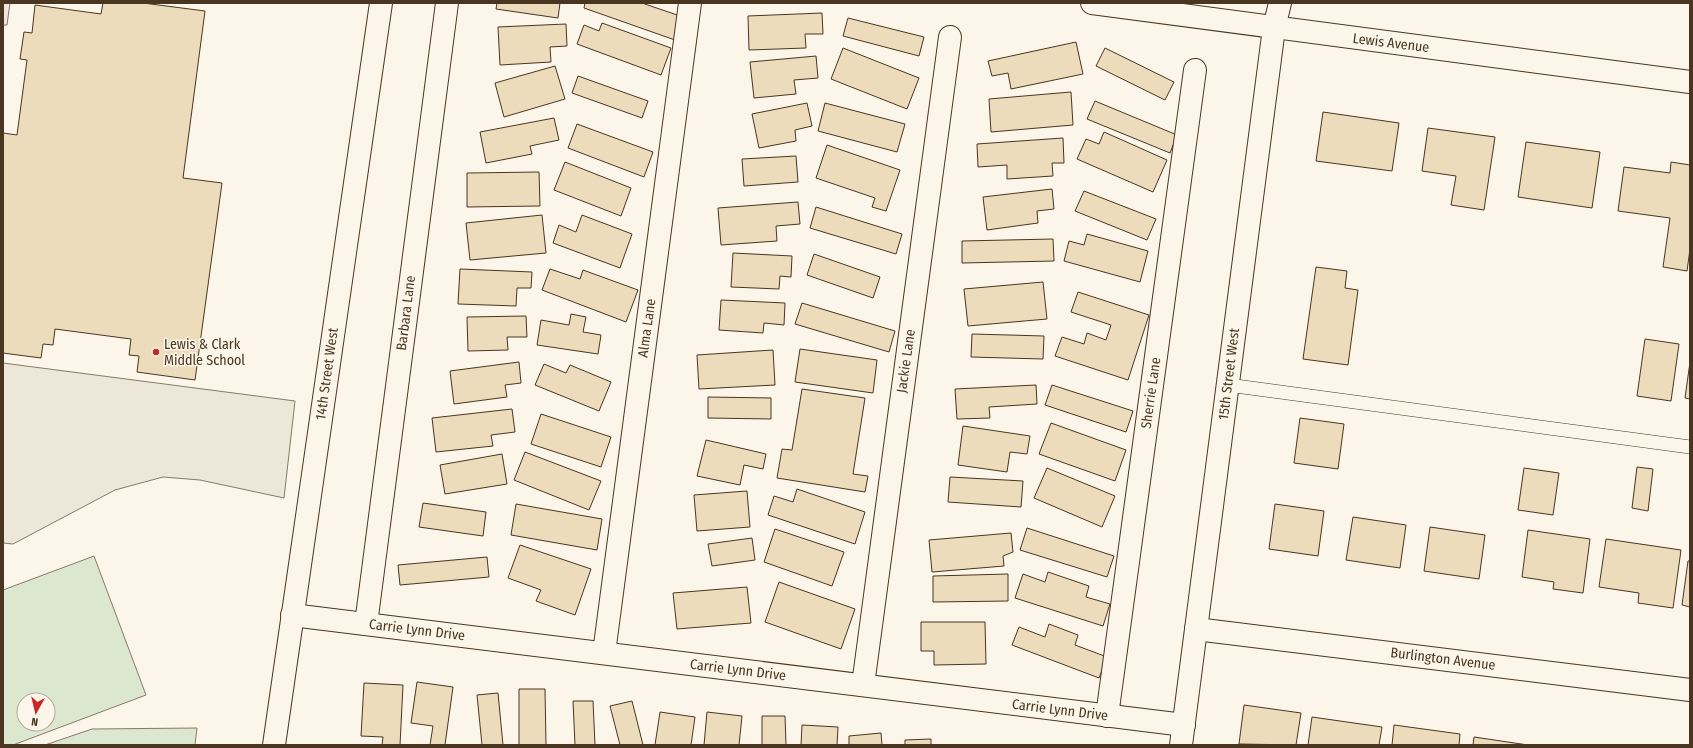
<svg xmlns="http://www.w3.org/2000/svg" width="1693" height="748" font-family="'Fira Sans Condensed',sans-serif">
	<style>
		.green { fill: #dce7d0; stroke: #887966; fill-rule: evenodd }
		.parking { fill: #ede7d9; stroke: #887966 }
		.building { fill: #ecdcbc; stroke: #4a3520 }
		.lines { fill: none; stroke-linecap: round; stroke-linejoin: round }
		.lane-casing { stroke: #4a3520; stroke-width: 14 }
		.street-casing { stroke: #4a3520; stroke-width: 24 }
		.secondary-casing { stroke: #4a3520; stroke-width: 24 }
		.lane { stroke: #fbf6e9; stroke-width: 13 }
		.street { stroke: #fbf6e9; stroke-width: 22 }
		.secondary { stroke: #fbf6e9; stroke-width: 22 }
		.poi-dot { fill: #c62828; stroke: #fbf6e9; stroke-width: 1.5 }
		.labels { text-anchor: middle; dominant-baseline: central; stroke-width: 3; stroke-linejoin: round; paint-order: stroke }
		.street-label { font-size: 14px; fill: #4a3520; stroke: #fbf6e9 }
		.poi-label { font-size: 14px; fill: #4a3520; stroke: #fbf6e9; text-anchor: start }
	</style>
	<rect width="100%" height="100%" fill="#fbf6e9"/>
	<g class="green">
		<path d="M 94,556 L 146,695 L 13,745 L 3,745 L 3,590 ZM 24,700 L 48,700 L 48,724 L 24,724 Z"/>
		<polygon points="197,728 195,745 45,745 92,729"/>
	</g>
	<g class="parking">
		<polygon points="3,3 10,3 7,25 3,25"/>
		<polygon points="3,363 295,401 284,498 200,480 163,477 115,490 13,544 3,543"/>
	</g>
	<g class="building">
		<polygon points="103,3 143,3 205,11 183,178 222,183 195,380 137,372 139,356 129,355 131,339 55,329 53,345 43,344 41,358 3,353 3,133 17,135 27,60 20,59 24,32 32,33 35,5 101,14"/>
		<polygon points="497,3 560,3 558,18 496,9"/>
		<polygon points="585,3 642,3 683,17 675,40 584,8"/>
		<polygon points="822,13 823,34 805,34 806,48 749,50 748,16"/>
		<polygon points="848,18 924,37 919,56 843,36"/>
		<polygon points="602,23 671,48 661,75 577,44 584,25 599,31"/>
		<polygon points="566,24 567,46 550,47 551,62 500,65 498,27"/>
		<polygon points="1076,42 1083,74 1011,89 1008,73 992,76 988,61"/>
		<polygon points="843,48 919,78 907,109 831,79"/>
		<polygon points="1105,48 1174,82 1165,100 1096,66"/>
		<polygon points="816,56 818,78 794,80 796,94 754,98 750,62"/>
		<polygon points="555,66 565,99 504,117 495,83"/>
		<polygon points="578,76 648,101 642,118 572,93"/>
		<polygon points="1071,92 1073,125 991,132 989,99"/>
		<polygon points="1095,101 1177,135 1170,153 1087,119"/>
		<polygon points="807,103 812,126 795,130 796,141 759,148 752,114"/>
		<polygon points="825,103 905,124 897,152 818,131"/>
		<polygon points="1323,112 1399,123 1392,171 1316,161"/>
		<polygon points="554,118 559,140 530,146 532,154 486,163 480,132"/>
		<polygon points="577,124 653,152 644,177 568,148"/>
		<polygon points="1428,128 1495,137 1484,210 1451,205 1456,176 1422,171"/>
		<polygon points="1104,132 1167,160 1153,192 1077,159 1086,139 1099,144"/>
		<polygon points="1063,138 1064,163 1052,163 1053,176 1007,179 1007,165 978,167 977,144"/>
		<polygon points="1526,142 1600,152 1592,208 1518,197"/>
		<polygon points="827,145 900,170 886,211 872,207 875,198 816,178"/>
		<polygon points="796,156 798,182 744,186 742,159"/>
		<polygon points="565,162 631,188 621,216 554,190"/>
		<polygon points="1671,162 1690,165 1690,249 1687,271 1663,267 1670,218 1618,211 1624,167 1670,173"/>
		<polygon points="539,172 540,206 467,207 467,173"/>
		<polygon points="1052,189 1054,209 1037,211 1038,223 987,230 983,197"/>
		<polygon points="1084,191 1156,219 1147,240 1075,211"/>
		<polygon points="798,202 800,224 776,226 777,241 721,245 718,208"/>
		<polygon points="816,207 902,234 896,254 810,228"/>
		<polygon points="542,215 546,253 470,260 466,223"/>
		<polygon points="582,215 632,234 620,268 553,243 559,225 576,232"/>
		<polygon points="1087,234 1148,251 1140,282 1064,261 1069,241 1084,245"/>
		<polygon points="1053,239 1054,261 962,263 962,241"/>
		<polygon points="733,253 792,256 791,277 780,276 779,289 731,287"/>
		<polygon points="814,254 880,277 873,298 807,275"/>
		<polygon points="1316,267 1347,271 1345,288 1358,290 1348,365 1303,359"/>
		<polygon points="460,269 532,272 531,288 517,288 516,306 458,304"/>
		<polygon points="550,269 580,279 583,270 638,290 626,322 542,290"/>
		<polygon points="1043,282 1047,319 968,326 964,289"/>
		<polygon points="1078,292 1149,315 1128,380 1055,356 1062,337 1084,344 1087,333 1106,340 1111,325 1071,312"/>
		<polygon points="721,300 785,303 784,325 764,323 763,333 719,330"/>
		<polygon points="802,303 895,331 889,352 795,324"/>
		<polygon points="571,314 586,317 583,332 601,335 598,354 537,345 541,320 569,325"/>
		<polygon points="526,316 527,337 507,337 508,350 468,351 467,317"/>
		<polygon points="972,334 1044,336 1043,359 971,357"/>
		<polygon points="1645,339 1679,344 1671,401 1637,396"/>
		<polygon points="800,349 877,360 873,393 795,382"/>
		<polygon points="773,350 775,385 699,389 697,355"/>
		<polygon points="519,362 521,383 505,385 507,397 454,404 450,371"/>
		<polygon points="1690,362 1690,399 1685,398"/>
		<polygon points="544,364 566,373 570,365 611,382 599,411 535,385"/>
		<polygon points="1036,385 1037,404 989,407 990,418 957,419 955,389"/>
		<polygon points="1052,385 1133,411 1126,432 1045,405"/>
		<polygon points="802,389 865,398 853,474 868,476 865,492 777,478 782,449 792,450"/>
		<polygon points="708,397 771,398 771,419 708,418"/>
		<polygon points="512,409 515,432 491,435 493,446 436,452 432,418"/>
		<polygon points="541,414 611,437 601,467 531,444"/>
		<polygon points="1300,418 1344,424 1338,469 1294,463"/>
		<polygon points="1051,423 1126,450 1115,481 1039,454"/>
		<polygon points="963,426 1030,436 1027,454 1010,452 1007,472 958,465"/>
		<polygon points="706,440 766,454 763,469 744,465 740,485 697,476"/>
		<polygon points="525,452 601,481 589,510 514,480"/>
		<polygon points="502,454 507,484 445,494 440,465"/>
		<polygon points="1637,467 1653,469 1648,511 1632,508"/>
		<polygon points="1047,468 1115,496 1102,527 1034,498"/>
		<polygon points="1524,468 1559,473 1553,515 1518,510"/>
		<polygon points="950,477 1023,481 1021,507 948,502"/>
		<polygon points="797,489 865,512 855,544 768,515 774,496 793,502"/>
		<polygon points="747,491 750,527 697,531 694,495"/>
		<polygon points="423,503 486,512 483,536 419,527"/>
		<polygon points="516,504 602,519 597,550 511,535"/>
		<polygon points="1275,504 1324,511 1318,556 1269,549"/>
		<polygon points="1353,517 1406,525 1400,568 1346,560"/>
		<polygon points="1430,527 1485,535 1479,579 1424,571"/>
		<polygon points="1027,528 1114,556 1107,577 1020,550"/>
		<polygon points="775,529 844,552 832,586 764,562"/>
		<polygon points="1528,530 1590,539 1583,593 1553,589 1554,582 1522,577"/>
		<polygon points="1011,533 1013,552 1003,556 1004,566 932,572 929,540"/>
		<polygon points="752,538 755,560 712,566 708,544"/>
		<polygon points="1606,539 1681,550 1673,608 1638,603 1639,593 1599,587"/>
		<polygon points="520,545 591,569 575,615 536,601 541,590 508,578"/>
		<polygon points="487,557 489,577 400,585 398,565"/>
		<polygon points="1688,561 1690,561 1690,607 1682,605"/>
		<polygon points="1048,572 1089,586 1086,597 1110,604 1103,626 1015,598 1023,574 1045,582"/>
		<polygon points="1008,574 1008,601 933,602 933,576"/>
		<polygon points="779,582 855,609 841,649 765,622"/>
		<polygon points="747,587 751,623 677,629 673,593"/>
		<polygon points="921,622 985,622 986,664 934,665 934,651 921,651"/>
		<polygon points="1049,624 1078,635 1075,645 1107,657 1099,678 1012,645 1019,627 1045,637"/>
		<polygon points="417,682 453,687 445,745 430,745 433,726 411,723"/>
		<polygon points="364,683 403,685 400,745 382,745 383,737 361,736"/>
		<polygon points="519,689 545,689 546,745 519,745"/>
		<polygon points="498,693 503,745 482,745 477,695"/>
		<polygon points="573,701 593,701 595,745 575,745"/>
		<polygon points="632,701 643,745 620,745 610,706"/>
		<polygon points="1244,705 1301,713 1296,745 1239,744"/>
		<polygon points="660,712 695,717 691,745 655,745"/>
		<polygon points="707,712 742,716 739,745 704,745"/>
		<polygon points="762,716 785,716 786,745 762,745"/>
		<polygon points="1312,717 1382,727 1379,745 1308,745"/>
		<polygon points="802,725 838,727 837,745 801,745"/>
		<polygon points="1394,725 1460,734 1459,745 1392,745"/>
		<polygon points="881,733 882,745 849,745 849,736"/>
		<polygon points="1474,737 1528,745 1473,745"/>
		<polygon points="931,739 931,745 905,745 905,740"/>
	</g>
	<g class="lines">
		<g class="lane-casing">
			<polyline id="lane" points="1228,385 1690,447"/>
		</g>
		<g class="street-casing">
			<g id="street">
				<polyline points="292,615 1184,725"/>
				<polyline points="366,624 447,3"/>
				<polyline points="1196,629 1690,690"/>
				<polyline points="604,653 690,3"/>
				<polyline points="863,685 950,37"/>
				<polyline points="1107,716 1195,70"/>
			</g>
		</g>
		<g class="secondary-casing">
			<g id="secondary">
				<polyline points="1092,3 1690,82"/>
				<polyline points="274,745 381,3"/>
				<polyline points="1181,745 1274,28 1280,3"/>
			</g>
		</g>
		<use href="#lane" class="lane"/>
		<use href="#street" class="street"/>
		<use href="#secondary" class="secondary"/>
	</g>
	<circle class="poi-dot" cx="156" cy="352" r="4"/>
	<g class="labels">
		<g class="street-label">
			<text transform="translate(1391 43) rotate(7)">Lewis Avenue</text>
			<text transform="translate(406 313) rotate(-83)">Barbara Lane</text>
			<text transform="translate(647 328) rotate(-82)">Alma Lane</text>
			<text transform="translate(906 361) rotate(-82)">Jackie Lane</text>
			<text transform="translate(327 374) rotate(-82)">14th Street West</text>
			<text transform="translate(1229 374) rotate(-83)">15th Street West</text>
			<text transform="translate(1151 393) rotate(-82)">Sherrie Lane</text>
			<text transform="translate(417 630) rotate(7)">Carrie Lynn Drive</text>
			<text transform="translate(1443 659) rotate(7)">Burlington Avenue</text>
			<text transform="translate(738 670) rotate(7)">Carrie Lynn Drive</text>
			<text transform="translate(1060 710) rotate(7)">Carrie Lynn Drive</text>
		</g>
		<g class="poi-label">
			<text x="164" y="344">Lewis &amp; Clark<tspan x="164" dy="16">Middle School</tspan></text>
		</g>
	</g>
	<rect width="1693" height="748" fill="none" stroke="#4a3520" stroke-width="8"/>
	<g transform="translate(36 712) rotate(188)"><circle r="19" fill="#fbf6e9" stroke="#b4a999"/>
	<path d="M0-3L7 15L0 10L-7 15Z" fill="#c62828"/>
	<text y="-6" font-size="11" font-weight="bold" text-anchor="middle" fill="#4a3520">N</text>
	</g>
</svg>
